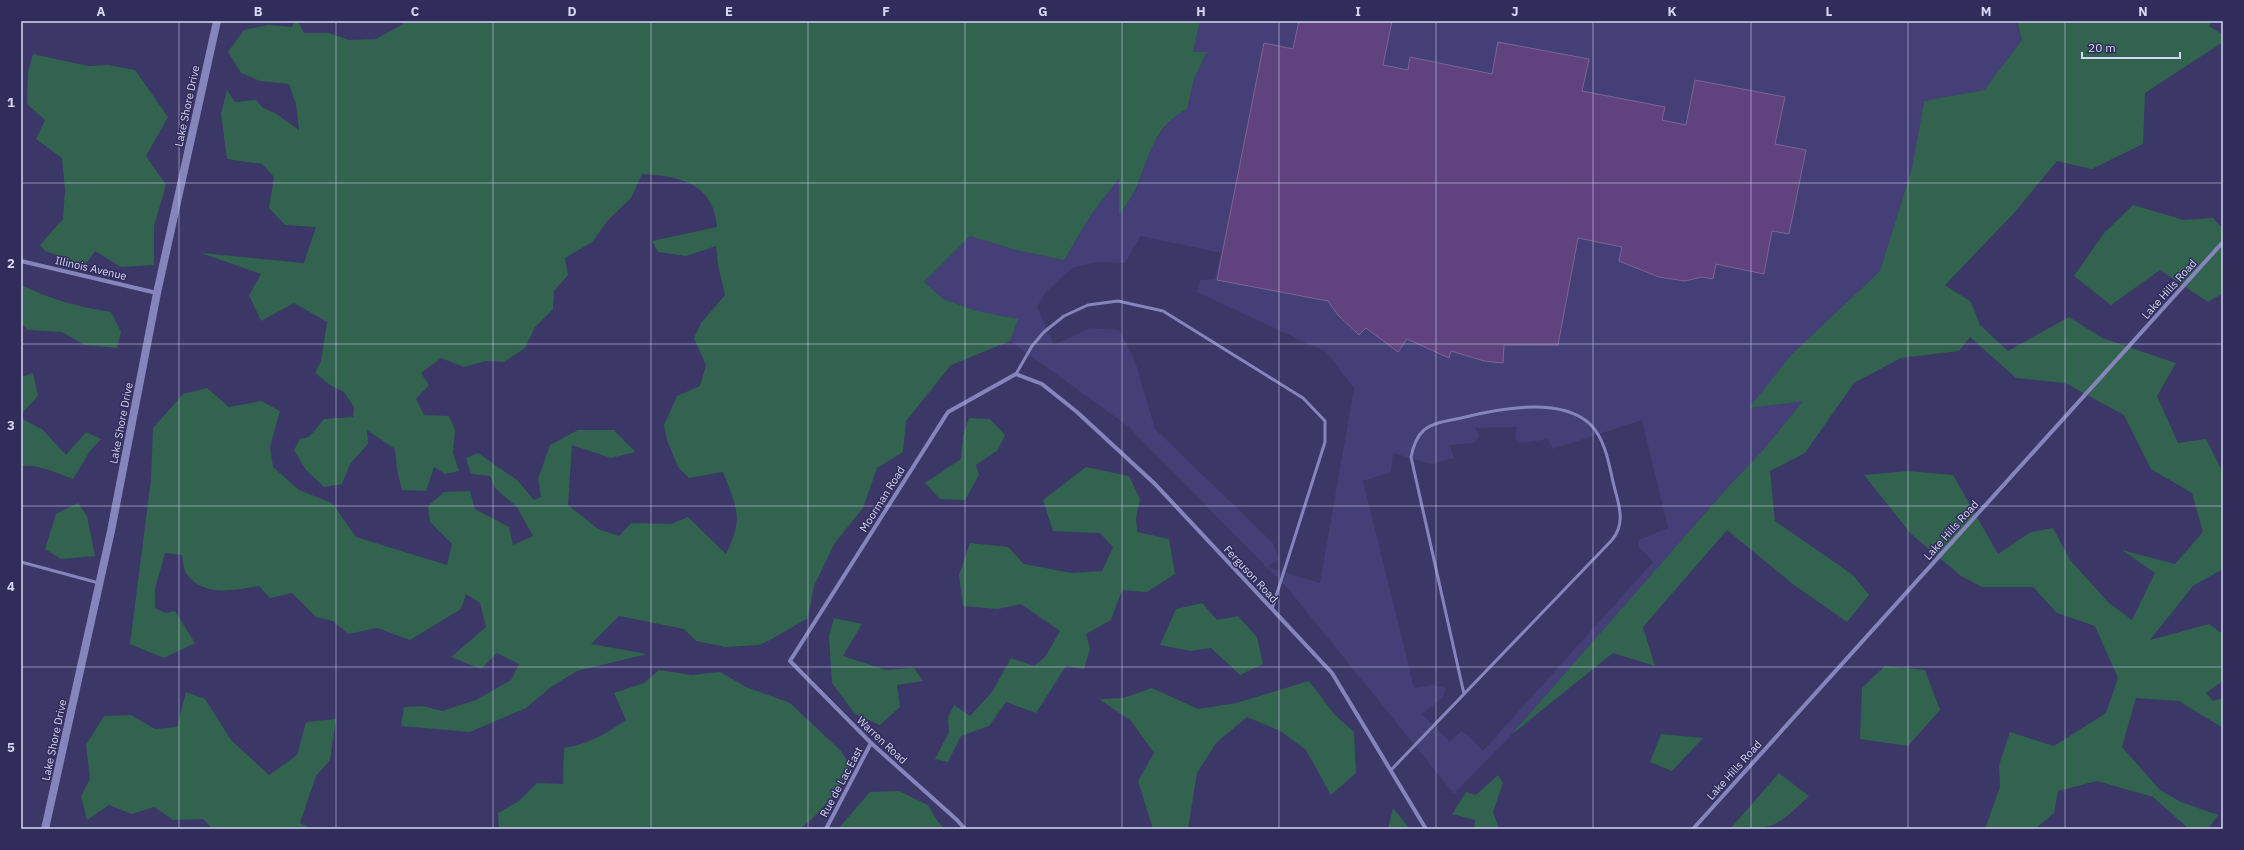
<svg xmlns="http://www.w3.org/2000/svg" width="2244" height="850" font-family="'IBM Plex Sans',sans-serif">
	<style>
		.built { fill: #444077; fill-rule: evenodd }
		.green { fill: #31634f }
		.building { fill: #60437e; stroke: #7b6496 }
		.lines { fill: none; stroke-linecap: round; stroke-linejoin: round }
		.lane { stroke: #8685bb; stroke-width: 3 }
		.street { stroke: #8685bb; stroke-width: 4 }
		.secondary { stroke: #8685bb; stroke-width: 8 }
		.grid { fill: none; stroke: #d6d7f4; stroke-width: 1; stroke-opacity: 0.55 }
		.labels { text-anchor: middle; dominant-baseline: central; stroke-width: 3; stroke-linejoin: round; paint-order: stroke }
		.street-label { font-size: 11px; fill: #d6d7f4; stroke: #312d5b }
		.neatline { fill: none; stroke: #d6d7f4; stroke-width: 1.5 }
		.grid-label { font-size: 13px; text-anchor: middle; font-weight: bold; fill: #d6d7f4 }
	</style>
	<rect width="100%" height="100%" fill="#3b3767"/>
	<path class="built" d="M 1200,21 L 2016,21 L 2022,40 L 1984,90 L 1924,101 L 1912,168 L 1880,271 L 1792,354 L 1750,408 L 1804,400 L 1764,449 L 1728,487 L 1511,735 L 1454,794 L 1290,591 L 1128,426 L 1010,341 L 1018,319 L 977,311 L 943,299 L 924,282 L 970,236 L 1016,250 L 1064,260 L 1092,213 L 1119,177 L 1120,214 L 1137,188 L 1152,145 L 1173,116 L 1187,109 L 1194,79 L 1207,53 L 1193,52 ZM 1141,236 L 1221,253 L 1215,279 L 1200,280 L 1197,292 L 1326,352 L 1354,388 L 1320,583 L 1267,567 L 1279,559 L 1273,543 L 1155,429 L 1135,361 L 1119,330 L 1090,328 L 1054,345 L 1037,307 L 1046,292 L 1072,268 L 1097,262 L 1125,263 ZM 1642,420 L 1668,528 L 1639,540 L 1638,546 L 1653,562 L 1483,751 L 1470,737 L 1461,731 L 1450,742 L 1422,714 L 1443,697 L 1446,688 L 1432,685 L 1414,688 L 1363,481 L 1391,472 L 1393,453 L 1431,464 L 1454,458 L 1450,445 L 1474,443 L 1480,436 L 1475,428 L 1517,427 L 1515,439 L 1523,443 L 1548,439 L 1553,449 Z"/>
	<g class="green">
		<path d="M 295,21 L 298,21 L 304,33 L 329,33 L 349,40 L 376,39 L 403,24 L 403,21 L 1200,21 L 1193,52 L 1207,52 L 1194,79 L 1187,109 C 1154,126 1150,155 1137,186 C 1133,196 1125,206 1119,215 L 1119,178 L 1092,213 L 1064,260 L 1016,250 L 970,236 L 924,282 L 943,299 L 977,311 L 1018,319 L 1010,341 L 951,365 L 906,421 L 903,452 L 877,468 L 863,508 L 834,544 L 814,586 L 808,618 L 770,640 L 759,645 L 725,647 L 696,641 L 684,629 L 619,616 L 591,644 L 647,654 L 577,671 L 551,687 L 526,708 L 470,732 L 401,726 L 404,707 L 423,706 L 442,711 L 476,700 L 511,680 L 519,664 L 497,653 L 481,669 L 451,657 L 486,627 L 480,603 L 466,594 L 461,609 L 410,640 L 377,628 L 348,634 L 333,621 L 316,617 L 292,593 L 270,598 L 259,586 C 235,590 203,598 186,573 C 183,569 183,560 182,555 L 165,553 L 155,589 L 155,608 L 166,613 L 175,611 L 195,643 L 164,658 L 130,644 L 151,479 L 153,428 L 183,394 L 207,388 L 229,407 L 261,401 L 280,411 L 270,447 L 273,467 L 299,490 L 332,503 L 356,537 L 447,565 L 452,544 L 430,522 L 428,506 L 444,492 L 470,491 L 475,509 L 509,527 L 513,545 L 533,536 L 517,507 L 495,488 L 490,476 L 471,474 L 466,458 L 478,453 L 517,480 L 534,500 L 541,497 L 538,479 L 550,445 L 578,430 L 614,430 L 635,452 L 611,458 L 572,445 L 568,505 L 598,529 L 619,536 L 631,523 L 671,524 L 688,517 L 726,554 C 744,517 737,509 723,472 L 689,478 L 678,467 L 667,440 L 664,425 L 677,396 L 700,386 L 706,365 L 694,338 L 701,323 L 725,295 L 718,265 L 716,246 L 686,256 L 658,252 L 652,241 L 717,227 C 714,183 679,176 642,174 L 631,198 L 608,220 L 592,242 L 565,258 L 568,275 L 554,291 L 553,309 L 535,327 L 525,348 L 504,362 L 486,361 L 464,367 L 441,358 L 421,373 L 429,385 L 416,399 L 424,415 L 449,416 L 455,430 L 453,453 L 459,471 L 445,474 L 434,467 L 426,491 L 402,490 L 397,470 L 395,449 L 367,430 L 368,444 L 350,464 L 342,484 L 324,487 L 306,470 L 294,450 L 300,439 L 309,437 L 324,419 L 353,417 L 354,407 L 344,392 L 330,385 L 315,373 L 321,361 L 327,322 L 294,303 L 261,321 L 249,295 L 261,274 L 201,253 L 304,263 L 316,227 L 285,225 L 269,208 L 274,177 L 262,164 L 227,159 L 221,114 L 227,90 L 235,102 L 256,100 L 263,108 L 275,113 L 299,130 L 296,104 L 289,84 L 260,81 L 241,73 L 228,52 L 244,30 L 268,25 L 292,27 Z"/>
		<polygon points="2017,21 2212,21 2209,26 2223,35 2223,42 2145,93 2143,144 2092,169 2057,161 2015,212 1945,285 1971,302 1980,325 2008,351 2069,317 2102,338 2176,363 2157,396 2178,443 2206,439 2223,473 2223,569 2193,586 2150,640 2209,624 2223,634 2223,681 2206,693 2213,701 2223,698 2223,728 2179,701 2136,698 2122,747 2160,790 2181,802 2218,815 2208,829 2189,829 2153,797 2097,781 2058,791 2054,813 2035,829 1985,829 2000,787 1999,765 2010,732 2054,746 2106,713 2118,678 2095,626 2057,613 2033,587 1982,587 1961,576 1911,534 1864,475 1908,471 1953,475 1998,554 2031,532 2053,528 2070,560 2109,603 2132,620 2155,573 2122,550 2175,564 2203,532 2192,493 2151,469 2124,415 2065,383 2016,378 1970,337 1959,351 1901,358 1854,383 1805,453 1770,471 1775,521 1853,575 1869,595 1847,622 1794,585 1727,530 1643,627 1655,666 1613,653 1511,735 1728,487 1764,449 1803,401 1749,408 1792,354 1880,271 1912,168 1924,101 1984,90 2022,40"/>
		<polygon points="33,54 88,66 108,65 135,70 168,117 146,156 166,185 154,226 154,265 121,267 95,251 85,265 45,251 40,245 63,219 65,190 62,158 36,139 45,120 27,104 28,72"/>
		<polygon points="2133,205 2184,220 2213,218 2223,229 2223,293 2208,302 2160,270 2111,305 2074,276 2104,233"/>
		<path d="M 21,285 C 50,299 79,307 111,312 L 121,332 L 117,348 L 85,345 L 62,332 L 28,330 L 21,323 Z"/>
		<polygon points="33,373 38,396 21,414 21,377"/>
		<path d="M 21,418 L 43,430 L 66,455 L 86,432 L 101,439 L 90,451 L 73,479 C 57,473 38,464 21,466 Z"/>
		<polygon points="969,418 990,419 1005,435 998,450 976,465 979,475 965,500 940,499 925,483 961,459 963,436"/>
		<polygon points="1086,467 1129,476 1140,499 1136,518 1137,532 1169,539 1175,574 1147,592 1122,590 1111,620 1086,634 1090,649 1084,669 1066,666 1036,713 1006,702 989,726 961,736 948,762 935,759 949,732 948,718 954,705 970,716 992,692 1011,658 1034,666 1045,657 1060,631 1021,604 998,609 963,606 959,575 970,543 1008,547 1024,564 1072,573 1102,571 1113,547 1100,533 1053,531 1043,500"/>
		<polygon points="78,503 87,516 95,556 61,559 45,549 56,514"/>
		<polygon points="1202,603 1217,620 1238,616 1257,637 1263,664 1240,675 1211,648 1190,651 1160,645 1176,609"/>
		<polygon points="834,618 862,624 843,656 886,670 914,668 923,681 897,685 900,707 880,725 855,714 832,683 829,636"/>
		<polygon points="1885,666 1925,670 1940,710 1908,746 1860,739 1862,688"/>
		<path d="M 659,670 L 692,675 L 720,672 L 746,687 L 790,703 L 840,750 L 851,766 C 839,791 823,811 800,829 L 499,829 L 498,813 L 519,801 L 537,783 L 563,784 L 564,748 C 588,744 606,734 626,720 L 614,693 L 644,683 Z"/>
		<polygon points="1309,681 1335,715 1354,732 1356,773 1331,795 1306,750 1280,731 1247,717 1216,743 1197,773 1188,829 1153,829 1138,781 1154,753 1131,721 1099,699 1123,698 1152,688 1198,709 1236,703"/>
		<polygon points="186,692 205,699 231,740 269,775 297,755 306,722 336,719 330,760 316,776 300,823 312,829 213,829 203,819 173,820 154,807 132,814 109,805 87,820 81,796 90,779 86,745 104,716 131,715 155,729 177,727"/>
		<polygon points="1661,734 1703,738 1672,771 1650,762"/>
		<path d="M 1779,773 L 1809,796 C 1776,827 1776,829 1730,829 Z"/>
		<polygon points="1498,775 1503,783 1493,812 1499,829 1474,829 1475,820 1452,814 1466,792 1476,795"/>
		<polygon points="899,791 928,805 938,822 945,829 838,829 870,792"/>
		<polygon points="1393,808 1410,829 1388,829"/>
	</g>
	<polygon class="building" points="1299,21 1392,21 1383,65 1408,70 1410,57 1492,74 1498,42 1589,59 1582,91 1665,107 1662,120 1686,125 1695,80 1785,97 1775,144 1806,150 1789,234 1772,231 1764,274 1716,264 1713,279 1702,277 1685,281 1659,277 1619,261 1622,247 1578,238 1558,345 1504,345 1503,363 1484,361 1451,351 1449,358 1407,339 1398,352 1366,328 1359,335 1338,315 1328,301 1217,280 1264,43 1293,49"/>
	<g class="lines">
		<g class="lane">
			<polyline points="1016,374 1032,346 1044,332 1064,316 1088,305 1118,301 1163,311 1303,398 1325,421 1325,442 1272,609"/>
			<polyline points="21,562 99,583"/>
			<path d="M 1391,770 L 1612,540 C 1626,523 1619,505 1614,486 C 1609,465 1606,440 1590,424 C 1560,396 1496,409 1461,418 C 1448,421 1434,422 1424,430 C 1416,437 1413,447 1411,457 L 1464,694"/>
		</g>
		<g class="street">
			<polyline points="21,261 157,293"/>
			<polyline points="826,829 871,743"/>
			<polyline points="965,829 957,820 871,743 790,661 948,412 1016,374 1042,384 1077,412 1155,484 1332,673 1426,829"/>
			<polyline points="1693,829 2223,242"/>
		</g>
		<polyline class="secondary" points="45,829 111,531 157,293 217,21"/>
	</g>
	<path class="grid" d="M 179,21 L 179,829M 336,21 L 336,829M 493,21 L 493,829M 651,21 L 651,829M 808,21 L 808,829M 965,21 L 965,829M 1122,21 L 1122,829M 1279,21 L 1279,829M 1436,21 L 1436,829M 1593,21 L 1593,829M 1751,21 L 1751,829M 1908,21 L 1908,829M 2065,21 L 2065,829M 21,183 L 2223,183M 21,344 L 2223,344M 21,506 L 2223,506M 21,667 L 2223,667"/>
	<g class="labels">
		<g class="street-label">
			<text transform="translate(187 106) rotate(-78)">Lake Shore Drive</text>
			<text transform="translate(91 268) rotate(13)">Illinois Avenue</text>
			<text transform="translate(2169 289) rotate(-48)">Lake Hills Road</text>
			<text transform="translate(121 423) rotate(-79)">Lake Shore Drive</text>
			<text transform="translate(882 499) rotate(-58)">Moorman Road</text>
			<text transform="translate(1951 530) rotate(-48)">Lake Hills Road</text>
			<text transform="translate(1251 574) rotate(47)">Ferguson Road</text>
			<text transform="translate(54 740) rotate(-78)">Lake Shore Drive</text>
			<text transform="translate(882 740) rotate(43)">Warren Road</text>
			<text transform="translate(1734 770) rotate(-48)">Lake Hills Road</text>
			<text transform="translate(841 782) rotate(-62)">Rue de Lac East</text>
		</g>
	</g>
	<rect width="2244" height="850" fill="none" stroke="#312d5b" stroke-width="44"/>
	<path d="M2082 52v6h98v-6" fill="none" stroke="#d6d7f4" stroke-width="2"/>
	<text x="2088" y="52" font-size="12" fill="#d6d7f4" stroke="#312d5b" stroke-width="3" paint-order="stroke">20 m</text>
	<rect x="22" y="22" width="2200" height="806" class="neatline"/>
	<g class="grid-label">
		<text x="101" y="16">A</text>
		<text x="258" y="16">B</text>
		<text x="415" y="16">C</text>
		<text x="572" y="16">D</text>
		<text x="729" y="16">E</text>
		<text x="886" y="16">F</text>
		<text x="1043" y="16">G</text>
		<text x="1201" y="16">H</text>
		<text x="1358" y="16">I</text>
		<text x="1515" y="16">J</text>
		<text x="1672" y="16">K</text>
		<text x="1829" y="16">L</text>
		<text x="1986" y="16">M</text>
		<text x="2143" y="16">N</text>
		<text x="11" y="107">1</text>
		<text x="11" y="268">2</text>
		<text x="11" y="430">3</text>
		<text x="11" y="591">4</text>
		<text x="11" y="752">5</text>
	</g>
</svg>
